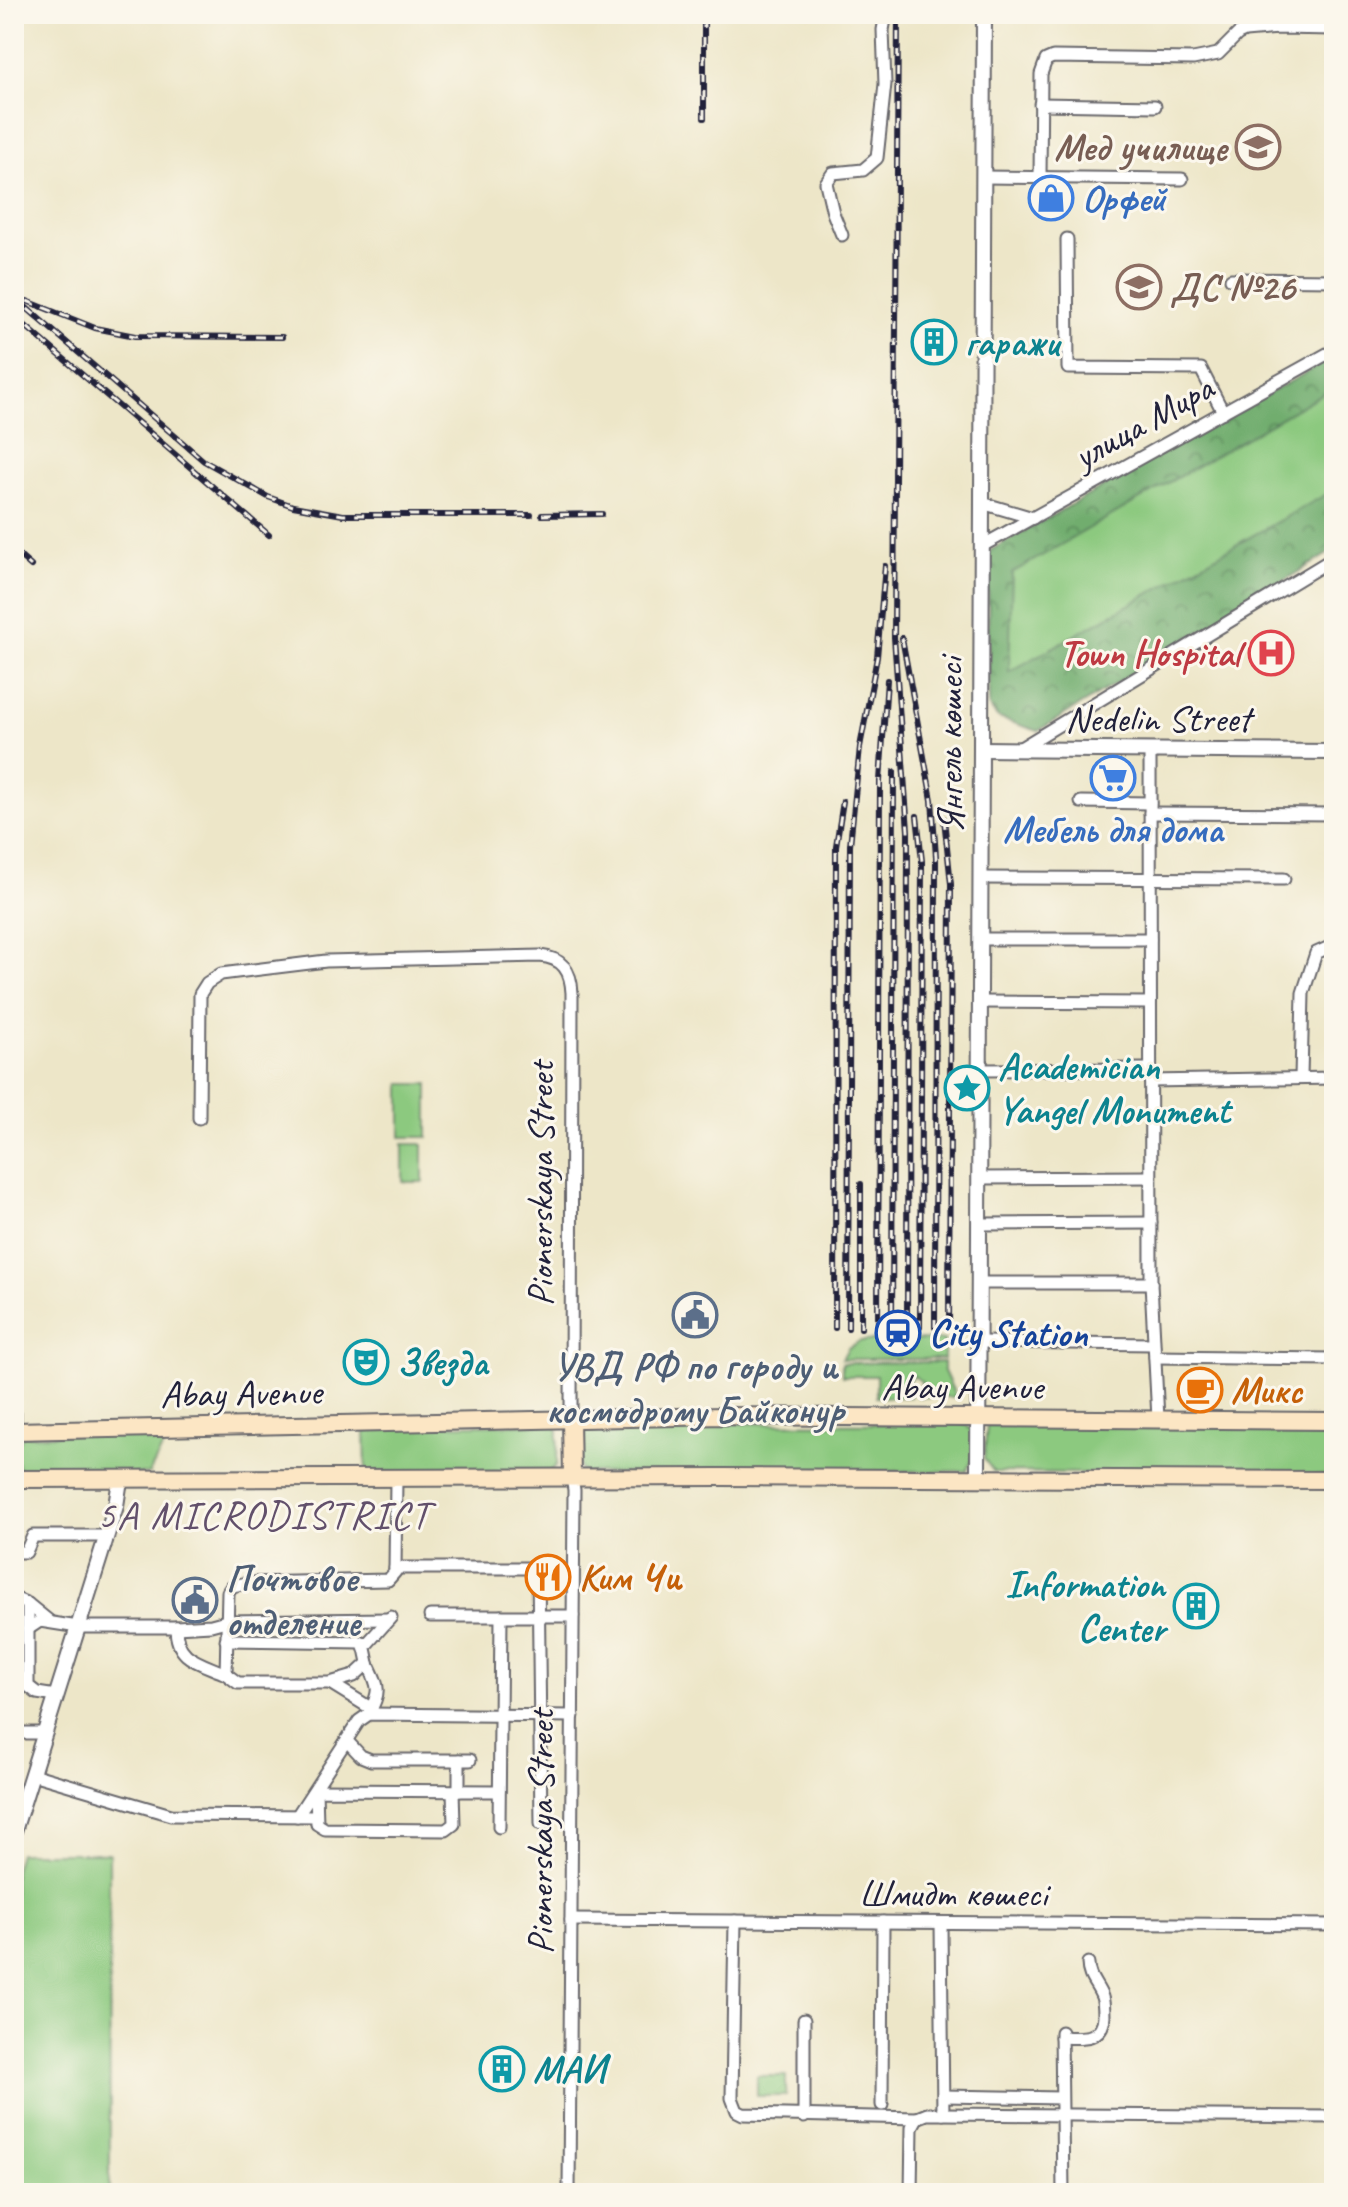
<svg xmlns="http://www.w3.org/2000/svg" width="1348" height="2207" font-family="Caveat,sans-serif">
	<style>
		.forest { fill: url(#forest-crowns); stroke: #4a6854; stroke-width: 2 }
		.park { fill: #8cc97f; stroke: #57765d; stroke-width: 2 }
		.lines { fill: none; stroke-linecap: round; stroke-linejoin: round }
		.minor-casing { stroke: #69676c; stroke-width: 15 }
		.tertiary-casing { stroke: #69676c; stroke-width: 18 }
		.secondary-casing { stroke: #69676c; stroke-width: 20 }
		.minor { stroke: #fff; stroke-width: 11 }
		.tertiary { stroke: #fff; stroke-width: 14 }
		.secondary { stroke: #fce6c4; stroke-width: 16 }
		.rail-casing { stroke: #22223b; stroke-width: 6 }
		.rail { stroke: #fbf7ec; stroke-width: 3; stroke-dasharray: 9; stroke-linecap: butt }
		.labels { text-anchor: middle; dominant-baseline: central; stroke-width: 6; stroke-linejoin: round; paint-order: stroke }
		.education-label { font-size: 38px; font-weight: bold; fill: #785e54; stroke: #fbf7ec; text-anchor: end }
		.shop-label { font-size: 38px; font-weight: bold; fill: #366cbe; stroke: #fbf7ec; text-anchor: start }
		.culture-label { font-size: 38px; font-weight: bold; fill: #0d838f; stroke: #fbf7ec; text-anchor: start }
		.street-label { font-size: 38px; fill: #22223b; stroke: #fbf7ec }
		.health-label { font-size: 38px; font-weight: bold; fill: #be3a42; stroke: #fbf7ec; text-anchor: end }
		.transit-label { font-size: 38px; font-weight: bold; fill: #164399; stroke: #fbf7ec; text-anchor: start }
		.service-label { font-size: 38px; font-weight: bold; fill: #4e5e75; stroke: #fbf7ec }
		.food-label { font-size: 38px; font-weight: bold; fill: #c56008; stroke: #fbf7ec; text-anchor: start }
		.neighbourhood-label { font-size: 40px; letter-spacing: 2px; fill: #62506b; stroke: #fbf7ec }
	</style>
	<defs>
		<pattern id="forest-crowns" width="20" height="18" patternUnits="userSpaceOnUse" patternTransform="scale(2)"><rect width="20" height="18" fill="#71ad6e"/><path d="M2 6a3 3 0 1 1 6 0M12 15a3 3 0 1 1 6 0" fill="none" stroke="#5c8c5c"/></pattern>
	</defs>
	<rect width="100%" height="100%" fill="#fbf7ec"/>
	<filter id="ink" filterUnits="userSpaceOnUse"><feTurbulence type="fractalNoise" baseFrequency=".0125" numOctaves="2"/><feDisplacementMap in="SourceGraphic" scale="16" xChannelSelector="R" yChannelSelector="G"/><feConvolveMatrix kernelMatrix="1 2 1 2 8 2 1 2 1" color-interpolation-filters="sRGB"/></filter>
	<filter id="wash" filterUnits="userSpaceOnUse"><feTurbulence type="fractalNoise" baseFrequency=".006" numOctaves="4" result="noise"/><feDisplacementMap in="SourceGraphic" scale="32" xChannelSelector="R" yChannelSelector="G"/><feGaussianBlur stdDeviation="1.8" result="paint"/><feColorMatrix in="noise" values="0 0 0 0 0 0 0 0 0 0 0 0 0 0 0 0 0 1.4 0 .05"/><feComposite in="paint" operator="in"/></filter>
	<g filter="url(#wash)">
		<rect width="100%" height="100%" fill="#ede6c8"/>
		<polygon class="forest" points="1334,357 1334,550 1038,731 998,718 989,707 988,556 991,550"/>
		<g class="park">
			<polygon points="1334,387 1334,490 1009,672 1012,573"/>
			<rect x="401" y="1084" width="27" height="53"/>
			<rect x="403" y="1144" width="20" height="38"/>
			<polygon points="944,1340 944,1359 842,1359 848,1348 860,1341"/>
			<polygon points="943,1362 943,1369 956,1397 918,1397 918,1391 922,1382 914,1376 907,1383 912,1391 910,1397 876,1397 876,1376 842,1376 842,1363"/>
			<polygon points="579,1423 966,1424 973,1432 972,1461 966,1471 586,1473 580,1469"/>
			<polygon points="552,1424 558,1428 557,1465 550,1472 366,1473 365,1426"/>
			<polygon points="987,1425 1334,1425 1334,1476 994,1472 984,1459"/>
			<path d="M 171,1431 L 149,1474 L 22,1475 C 14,1461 13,1449 23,1436 Z"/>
			<polygon points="19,1853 109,1853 110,2193 14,2193 14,1870"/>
			<rect x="757" y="2076" width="29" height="20"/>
		</g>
	</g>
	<g filter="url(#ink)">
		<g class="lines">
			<g class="minor-casing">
				<g id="minor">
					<polyline points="1040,104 1155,106"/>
					<polyline points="984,177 1182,179"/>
					<polyline points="1040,177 1041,74 1046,60 1053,57 1193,59 1218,54 1238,34 1245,31 1279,28 1334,29"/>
					<polyline points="842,235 833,213 826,183 833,173 863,170 877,158 885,84 883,30 886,14"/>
					<polyline points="1067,239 1068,368 1201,369 1223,412"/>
					<polyline points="1231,279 1334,280"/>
					<polyline points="982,503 1033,518"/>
					<polyline points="982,546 1334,350"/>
					<polyline points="1019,749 1334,558"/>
					<polyline points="1150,750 1151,1283 1158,1419"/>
					<polyline points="1081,802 1150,803"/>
					<polyline points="1150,813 1334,814"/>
					<polyline points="981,878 1284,879"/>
					<polyline points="981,939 1150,939"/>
					<polyline points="980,1002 1150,1003"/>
					<polyline points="980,1070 1150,1069"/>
					<polyline points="1301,1078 1303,993 1316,953 1334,945"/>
					<polyline points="1150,1081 1334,1078"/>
					<path d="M 199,1118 L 200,994 L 207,983 L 221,974 L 326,961 L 540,956 C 563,958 571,971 572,993 L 571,1419"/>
					<polyline points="980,1178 1150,1177"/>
					<polyline points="980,1224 1151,1223"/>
					<polyline points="979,1283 1151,1283"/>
					<polyline points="979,1342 1153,1344"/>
					<polyline points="1155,1357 1334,1359"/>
					<polyline points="15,1413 15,1431"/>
					<polyline points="14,1552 26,1552 33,1536 107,1536"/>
					<polyline points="395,1568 538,1568 541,1824"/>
					<polyline points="14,1598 28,1604 49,1621"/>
					<polyline points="28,1604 28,1686 37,1693 56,1696"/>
					<polyline points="430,1616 573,1616"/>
					<path d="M 176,1627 C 176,1660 199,1662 226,1674"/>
					<polyline points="28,1629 40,1621 78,1627 176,1627 211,1625 226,1621 389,1619"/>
					<path d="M 226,1640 L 362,1642 C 367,1650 366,1658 369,1666 C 380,1689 380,1691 369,1714"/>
					<polyline points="365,1646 391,1617"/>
					<polyline points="368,1663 354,1676 330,1683 238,1683 226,1674 228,1592 232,1586 248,1583 388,1580 395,1572 396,1477"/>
					<polyline points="330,1683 372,1709"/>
					<polyline points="14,1733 45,1733"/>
					<polyline points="347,1741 361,1756 371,1760 470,1760"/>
					<polyline points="459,1760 459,1791"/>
					<polyline points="32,1774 171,1815 316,1816"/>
					<polyline points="453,1791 454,1824 446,1830 325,1829 317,1824 316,1790 499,1791"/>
					<polyline points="297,1816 359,1721 369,1714 573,1716"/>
					<polyline points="499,1827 501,1616"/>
					<polyline points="571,1920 1334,1925"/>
					<polyline points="735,1921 732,2098 737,2111 743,2114 917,2118 927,2114 943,2114 1334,2117"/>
					<polyline points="941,1923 943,2114"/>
					<polyline points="1061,2032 1063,2193"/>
					<path d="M 1061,2037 C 1080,2038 1103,2041 1104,2016 C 1104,2009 1104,2003 1102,1997 C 1097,1984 1088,1978 1088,1963"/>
					<polyline points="944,2096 1061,2098"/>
					<polyline points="882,2105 883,1922"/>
					<polyline points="804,2117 804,2020"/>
					<polyline points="569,2193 574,1490 572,1477"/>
					<polyline points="911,2193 912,2127 917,2118"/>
				</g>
			</g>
			<g class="tertiary-casing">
				<g id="tertiary">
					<polyline points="981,749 1334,752"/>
					<polyline points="978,1477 984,14"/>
					<polyline points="14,1831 116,1506 120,1480"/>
				</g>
			</g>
			<g class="secondary-casing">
				<g id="secondary">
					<polyline points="571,1419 572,1477"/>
					<polyline points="14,1431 724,1416 1334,1421"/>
					<polyline points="14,1479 721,1477 1334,1480"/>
				</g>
			</g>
			<use href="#minor" class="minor"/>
			<use href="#tertiary" class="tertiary"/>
			<use href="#secondary" class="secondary"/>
			<g class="rail-casing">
				<g id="rail">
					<polyline points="898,14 894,637 908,831 907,1327"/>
					<polyline points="704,118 704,14"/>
					<polyline points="14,297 204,461 268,497 293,506 343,515 531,515"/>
					<polyline points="27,301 95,328 135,336 282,337"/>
					<polyline points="14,316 269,535"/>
					<polyline points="542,515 602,514"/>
					<polyline points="14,551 31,566"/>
					<polyline points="902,638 932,800 936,857 935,1327"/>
					<polyline points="917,816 922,861 920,1327"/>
					<polyline points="944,819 951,884 949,1327"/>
					<polyline points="835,1328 836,846 843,801"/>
					<polyline points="848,1328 850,845 860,747 877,657 885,566"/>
					<polyline points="861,1328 861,1184"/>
					<polyline points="878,1328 880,781 887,680"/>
					<polyline points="892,1328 894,772"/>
				</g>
			</g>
			<use href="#rail" class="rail"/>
		</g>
	</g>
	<defs>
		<g id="school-ring" transform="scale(2.3)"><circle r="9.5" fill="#fbf7ec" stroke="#8d6e63" stroke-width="1.5"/><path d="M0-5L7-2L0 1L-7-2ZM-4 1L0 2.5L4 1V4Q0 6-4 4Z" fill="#8d6e63"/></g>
		<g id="shop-ring" transform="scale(2.3)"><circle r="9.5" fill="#fbf7ec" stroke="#3f7fe0" stroke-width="1.5"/><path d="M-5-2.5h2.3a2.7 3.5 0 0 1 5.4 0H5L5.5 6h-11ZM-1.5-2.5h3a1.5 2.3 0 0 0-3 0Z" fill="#3f7fe0"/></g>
		<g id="building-ring" transform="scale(2.3)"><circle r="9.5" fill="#fbf7ec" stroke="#0f9aa8" stroke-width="1.5"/><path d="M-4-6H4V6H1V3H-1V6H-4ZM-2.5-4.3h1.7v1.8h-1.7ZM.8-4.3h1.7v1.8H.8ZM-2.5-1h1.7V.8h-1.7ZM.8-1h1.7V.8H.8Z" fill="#0f9aa8"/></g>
		<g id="hospital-ring" transform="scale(2.3)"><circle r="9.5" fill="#fbf7ec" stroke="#e0444e" stroke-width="1.5"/><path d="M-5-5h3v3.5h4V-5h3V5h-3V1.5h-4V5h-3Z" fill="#e0444e"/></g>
		<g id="supermarket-ring" transform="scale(2.3)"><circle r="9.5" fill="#fbf7ec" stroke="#3f7fe0" stroke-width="1.5"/><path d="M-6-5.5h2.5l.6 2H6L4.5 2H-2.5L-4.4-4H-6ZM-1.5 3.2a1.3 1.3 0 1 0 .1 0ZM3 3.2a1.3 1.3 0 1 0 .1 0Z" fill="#3f7fe0"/></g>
		<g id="sight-ring" transform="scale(2.3)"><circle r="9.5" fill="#fbf7ec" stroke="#0f9aa8" stroke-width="1.5"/><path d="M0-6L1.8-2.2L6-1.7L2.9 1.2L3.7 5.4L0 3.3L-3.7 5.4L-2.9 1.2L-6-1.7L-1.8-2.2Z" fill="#0f9aa8"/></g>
		<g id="civic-ring" transform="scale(2.3)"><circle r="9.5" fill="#fbf7ec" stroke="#5c6f8a" stroke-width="1.5"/><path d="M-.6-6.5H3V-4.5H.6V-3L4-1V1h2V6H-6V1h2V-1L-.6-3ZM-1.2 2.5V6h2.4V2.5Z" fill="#5c6f8a"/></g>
		<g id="station-ring" transform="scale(2.3)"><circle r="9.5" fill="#fbf7ec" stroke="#1a4fb4" stroke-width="1.5"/><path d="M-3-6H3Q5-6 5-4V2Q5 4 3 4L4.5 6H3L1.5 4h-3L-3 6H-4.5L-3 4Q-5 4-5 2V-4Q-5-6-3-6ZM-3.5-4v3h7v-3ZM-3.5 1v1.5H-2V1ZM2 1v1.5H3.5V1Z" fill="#1a4fb4"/></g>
		<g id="theatre-ring" transform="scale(2.3)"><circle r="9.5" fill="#fbf7ec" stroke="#0f9aa8" stroke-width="1.5"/><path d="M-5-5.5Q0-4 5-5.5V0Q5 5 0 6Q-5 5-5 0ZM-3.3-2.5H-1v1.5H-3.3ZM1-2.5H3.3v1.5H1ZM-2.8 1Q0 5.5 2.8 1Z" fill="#0f9aa8"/></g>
		<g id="cafe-ring" transform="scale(2.3)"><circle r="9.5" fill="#fbf7ec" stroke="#e8710a" stroke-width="1.5"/><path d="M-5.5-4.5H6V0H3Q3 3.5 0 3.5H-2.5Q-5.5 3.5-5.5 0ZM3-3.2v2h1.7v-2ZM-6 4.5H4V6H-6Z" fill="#e8710a"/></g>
		<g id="restaurant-ring" transform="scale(2.3)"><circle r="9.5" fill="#fbf7ec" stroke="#e8710a" stroke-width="1.5"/><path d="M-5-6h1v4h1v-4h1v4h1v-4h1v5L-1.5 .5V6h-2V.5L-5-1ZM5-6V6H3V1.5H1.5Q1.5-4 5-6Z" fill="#e8710a"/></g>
	</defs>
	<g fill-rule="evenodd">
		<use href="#school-ring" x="1258" y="147"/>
		<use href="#shop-ring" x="1051" y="198"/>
		<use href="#school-ring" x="1139" y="287"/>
		<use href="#building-ring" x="934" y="342"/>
		<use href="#hospital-ring" x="1271" y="653"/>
		<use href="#supermarket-ring" x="1113" y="778"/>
		<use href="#sight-ring" x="967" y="1088"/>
		<use href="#civic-ring" x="695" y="1315"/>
		<use href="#station-ring" x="898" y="1333"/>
		<use href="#theatre-ring" x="366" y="1362"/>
		<use href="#cafe-ring" x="1200" y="1390"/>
		<use href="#restaurant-ring" x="548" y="1577"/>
		<use href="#civic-ring" x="195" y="1600"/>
		<use href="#building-ring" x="1196" y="1606"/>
		<use href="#building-ring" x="502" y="2069"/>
	</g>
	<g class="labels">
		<g class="education-label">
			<text x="1227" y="147">Мед училище</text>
			<text x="1170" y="287" text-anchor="start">ДС №26</text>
		</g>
		<g class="shop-label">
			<text x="1082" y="198">Орфей</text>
			<text x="1113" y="829" text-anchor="middle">Мебель для дома</text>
		</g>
		<g class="culture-label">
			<text x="965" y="342">гаражи</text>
			<text x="998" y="1066">Academician<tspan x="998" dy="44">Yangel Monument</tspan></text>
			<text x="397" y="1362">Звезда</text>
			<text x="1165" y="1584" text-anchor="end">Information<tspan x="1165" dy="44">Center</tspan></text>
			<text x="533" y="2069">МАИ</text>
		</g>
		<g class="street-label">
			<text transform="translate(1143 422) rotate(-29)">улица Мира</text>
			<text x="1158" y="718">Nedelin Street</text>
			<text transform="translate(949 745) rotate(-90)">Янгель көшесі</text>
			<text transform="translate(540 1184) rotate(-90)">Pionerskaya Street</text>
			<text x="962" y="1386">Abay Avenue</text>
			<text transform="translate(241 1393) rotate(-1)">Abay Avenue</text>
			<text transform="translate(540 1832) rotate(-90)">Pionerskaya Street</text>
			<text x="953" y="1893">Шмидт көшесі</text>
		</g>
		<g class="health-label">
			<text x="1240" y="653">Town Hospital</text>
		</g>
		<g class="transit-label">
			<text x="929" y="1333">City Station</text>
		</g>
		<g class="service-label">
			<text x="695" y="1366">УВД РФ по городу и<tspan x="695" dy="44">космодрому Байконур</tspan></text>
			<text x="226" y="1578" text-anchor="start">Почтовое<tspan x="226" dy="44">отделение</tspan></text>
		</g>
		<g class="food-label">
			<text x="1231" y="1390">Микс</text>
			<text x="579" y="1577">Ким Чи</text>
		</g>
		<g class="neighbourhood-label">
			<text x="264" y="1515">5A MICRODISTRICT</text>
		</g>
	</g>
	<rect width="1348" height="2207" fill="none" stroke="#fbf7ec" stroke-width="48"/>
</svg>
